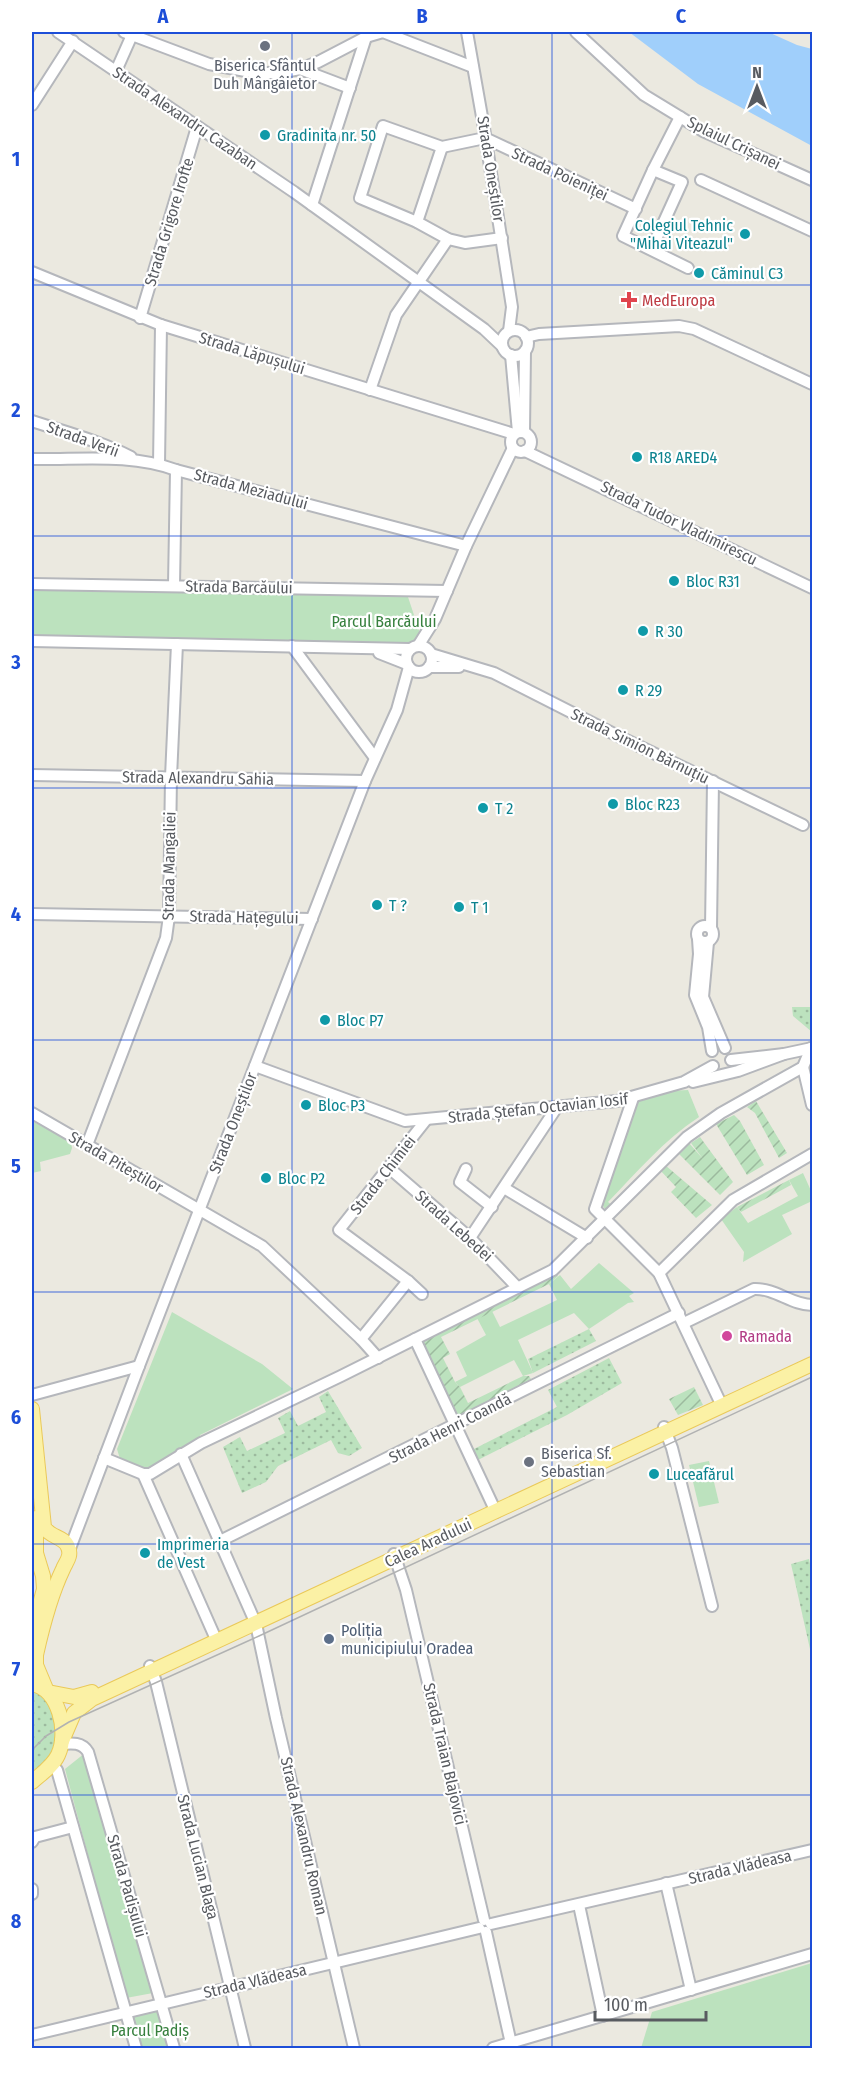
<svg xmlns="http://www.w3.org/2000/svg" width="844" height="2080" font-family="'Fira Sans Condensed',sans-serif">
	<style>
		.grass { fill: url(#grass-dots) }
		.park { fill: #bce2be }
		.garden { fill: url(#garden-furrows) }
		.water { fill: #a0cffb }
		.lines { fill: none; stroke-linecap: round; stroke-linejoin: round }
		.minor-casing { stroke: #b5b7bc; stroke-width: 14 }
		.major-casing { stroke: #eac959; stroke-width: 16 }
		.minor { stroke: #fff; stroke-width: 10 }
		.major { stroke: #fbf1a5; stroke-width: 14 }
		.tram { stroke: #b1b2b2; stroke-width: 1.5 }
		.grid { fill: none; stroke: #1d4ed8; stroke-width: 1.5; stroke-opacity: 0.55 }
		.worship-dot { fill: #6b7280; stroke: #fff; stroke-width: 2 }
		.culture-dot { fill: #0f9aa8; stroke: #fff; stroke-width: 2 }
		.health-dot { fill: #e0444e; stroke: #fff; stroke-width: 2 }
		.hotel-dot { fill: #d1479c; stroke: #fff; stroke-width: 2 }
		.service-dot { fill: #5c6f8a; stroke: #fff; stroke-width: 2 }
		.labels { text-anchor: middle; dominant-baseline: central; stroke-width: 4.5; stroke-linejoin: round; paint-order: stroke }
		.worship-label { font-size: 16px; fill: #5b616d; stroke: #fff }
		.street-label { font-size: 16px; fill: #585b60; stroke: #fff }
		.culture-label { font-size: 16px; fill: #0d838f; stroke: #fff; text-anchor: start }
		.health-label { font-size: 16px; fill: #be3a42; stroke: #fff; text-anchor: start }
		.park-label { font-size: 16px; fill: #37803e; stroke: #fff }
		.hotel-label { font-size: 16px; fill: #b23c85; stroke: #fff; text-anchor: start }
		.service-label { font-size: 16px; fill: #4e5e75; stroke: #fff; text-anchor: start }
		.neatline { fill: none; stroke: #1d4ed8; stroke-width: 2 }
		.grid-label { font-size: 20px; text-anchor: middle; font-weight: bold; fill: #1d4ed8 }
	</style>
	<defs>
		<pattern id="grass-dots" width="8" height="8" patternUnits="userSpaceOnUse" patternTransform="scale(1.5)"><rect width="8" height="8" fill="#bce2be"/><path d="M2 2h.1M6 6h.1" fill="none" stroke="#9cba9e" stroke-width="1.8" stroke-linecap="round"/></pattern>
		<pattern id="garden-furrows" width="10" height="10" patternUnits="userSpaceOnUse" patternTransform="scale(1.5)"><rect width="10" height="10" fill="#bce2be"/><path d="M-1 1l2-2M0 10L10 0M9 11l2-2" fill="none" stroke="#9cba9e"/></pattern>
	</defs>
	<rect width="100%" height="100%" fill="#ebe9e0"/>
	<g class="grass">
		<polygon points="792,1007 812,1007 812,1032 793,1016"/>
		<polygon points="589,1329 596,1341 533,1373 528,1359"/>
		<polygon points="609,1358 622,1383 567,1415 476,1461 472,1450 557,1407 548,1390"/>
		<polygon points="328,1391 362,1448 349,1456 338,1453 331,1440 278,1466 266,1482 242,1493 223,1447 240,1437 247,1451 285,1433 278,1418 290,1411 298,1426 326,1412 319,1397"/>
		<polygon points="809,1559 812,1573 812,1658 791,1564"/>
		<path d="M 32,1691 C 56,1699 63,1735 49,1756 C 45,1762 37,1767 32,1772 Z"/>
	</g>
	<g class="park">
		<polygon points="32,589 407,594 421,636 418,641 404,648 32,638"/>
		<path d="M 688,1090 L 699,1117 C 664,1140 637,1172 608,1202 L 613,1206 L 605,1209 L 603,1206 L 595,1207 L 638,1098 L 668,1091 Z"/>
		<polygon points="32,1121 71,1142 72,1148 70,1154 40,1162 41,1171 32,1173"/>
		<polygon points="803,1173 812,1193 812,1205 810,1202 782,1215 792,1234 743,1262 744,1252 721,1219 737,1207 748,1223 798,1196 789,1180"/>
		<polygon points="599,1263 634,1293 629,1296 634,1302 628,1303 589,1329 574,1313 518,1340 533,1373 523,1376 514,1360 460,1387 455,1382 467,1376 456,1352 486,1335 477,1318 492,1311 500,1327 557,1300 549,1284 560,1275 571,1289"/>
		<polygon points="172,1312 262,1364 293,1389 200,1435 199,1442 146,1471 120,1459 117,1449"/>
		<polygon points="709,1461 719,1503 699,1507 689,1465"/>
		<polygon points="85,1753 153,1993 126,1998 65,1769"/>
		<polygon points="812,1963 812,2048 641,2048 652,2012"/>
		<polygon points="161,2003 174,2048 136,2048 126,2012"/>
	</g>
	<g class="garden">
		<polygon points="756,1101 787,1153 779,1158 755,1113 747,1107"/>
		<polygon points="734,1115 740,1121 764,1165 747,1175 716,1124"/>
		<polygon points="700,1137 733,1182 720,1195 678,1153 689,1143 703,1159 691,1143"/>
		<polygon points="665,1165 712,1205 696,1218 671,1192 676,1187 659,1169"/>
		<polygon points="789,1180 791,1185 741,1212 737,1207"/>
		<polygon points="553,1270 558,1276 549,1284 441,1337 450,1354 443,1358 455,1382 460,1387 468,1403 523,1376 529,1376 535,1385 456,1425 415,1339"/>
		<polygon points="694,1387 703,1405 678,1415 669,1399"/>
	</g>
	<polygon class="water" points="629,32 768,32 797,45 812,49 812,146 698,84"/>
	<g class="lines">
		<g class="minor-casing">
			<g id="minor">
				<polyline points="58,32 294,192 484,329 502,346"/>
				<polyline points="124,32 209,64 256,73 279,73 300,69 318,62 366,37 383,32 473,67"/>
				<polyline points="467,32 484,128 512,307 509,331"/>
				<polyline points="576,32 644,95 703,131 812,180"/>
				<polyline points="300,69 350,88"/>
				<polyline points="116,71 132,35"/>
				<polyline points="32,105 73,41"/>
				<polyline points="680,117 653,170 623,236 688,268"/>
				<polyline points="653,170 682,182 657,237"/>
				<polyline points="701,180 812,231"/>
				<polyline points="312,205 366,37"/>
				<polyline points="417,222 442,147"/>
				<polyline points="502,238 465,243 448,239 417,222 360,198 383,126 442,147 485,138 636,209"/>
				<polyline points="32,272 161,325 514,434"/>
				<polyline points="140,318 197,127"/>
				<circle cx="515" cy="343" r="13"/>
				<polyline points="526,337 539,334 679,326 694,329 812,384"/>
				<polyline points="511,355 518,432"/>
				<polyline points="370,390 396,315 448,239"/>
				<path d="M 32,421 C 65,432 100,441 131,457"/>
				<polyline points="524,432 525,351"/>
				<circle cx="521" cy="442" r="10"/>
				<polyline points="525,451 812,588"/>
				<path d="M 32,459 C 79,460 130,453 176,470 L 466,546"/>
				<polyline points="159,464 161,325"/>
				<polyline points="32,584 447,591"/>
				<polyline points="174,585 176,470"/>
				<polyline points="32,641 410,649"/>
				<polyline points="292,646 375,758"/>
				<polyline points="418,646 435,619 466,546 513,448"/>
				<circle cx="419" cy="659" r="13"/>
				<polyline points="379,653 407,664"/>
				<polyline points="431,654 494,673 620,737 803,825"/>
				<polyline points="429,667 459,667"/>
				<polyline points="32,775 365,781"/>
				<polyline points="32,914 312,919"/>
				<circle cx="705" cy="934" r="8"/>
				<polyline points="711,928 713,781"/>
				<polyline points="698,939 699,954 695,995 708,1027 712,1051"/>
				<polyline points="708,942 703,997 725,1048"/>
				<polyline points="731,1060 784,1054 812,1048"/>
				<polyline points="255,1066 405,1121 617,1101 684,1082 713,1066"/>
				<polyline points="803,1067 812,1105"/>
				<polyline points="693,1082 738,1071 784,1054"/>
				<polyline points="633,1098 595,1209 659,1273 722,1406"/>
				<polyline points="32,1113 262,1246 361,1339"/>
				<polyline points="87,1145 166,938 169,916 171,777 177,644"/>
				<polyline points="388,1167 470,1238 518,1288"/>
				<polyline points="466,1169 460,1182 492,1207"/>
				<polyline points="504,1188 587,1238"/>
				<polyline points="470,1238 557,1107"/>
				<polyline points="659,1273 733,1200 812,1154"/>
				<polyline points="422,1294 408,1281 339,1230 426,1120"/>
				<path d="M 684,1323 L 754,1289 C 775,1288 792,1305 812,1305"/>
				<polyline points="415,1339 496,1512"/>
				<polyline points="378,1358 361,1339 408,1281"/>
				<polyline points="32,1395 139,1366"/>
				<polyline points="664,1427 672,1448 712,1606"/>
				<polyline points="181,1454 256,1624 276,1718 354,2048"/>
				<polyline points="104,1458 143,1474 150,1474 201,1443 341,1376 553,1270 687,1137 721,1113 803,1067 811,1048"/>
				<polyline points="143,1474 215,1637"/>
				<polyline points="220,1541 679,1313"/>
				<polyline points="69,1551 139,1366 365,781 397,710 409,667"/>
				<polyline points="394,1554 406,1590 484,1920"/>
				<polyline points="150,1666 156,1682 245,2048"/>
				<path d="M 61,1744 C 72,1743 82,1742 88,1752 L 174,2048"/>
				<polyline points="50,1766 57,1770 136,2048"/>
				<polyline points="32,1842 35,1837 73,1827"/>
				<polyline points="666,1883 691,1990"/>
				<polyline points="32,1889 32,1894"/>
				<polyline points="579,1905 603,2016"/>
				<polyline points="491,1924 812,1850"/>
				<polyline points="486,1932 512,2048"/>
				<polyline points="32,2035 479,1928"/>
				<polyline points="493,2048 812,1954"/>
			</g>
		</g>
		<g class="major-casing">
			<g id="major">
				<path d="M 32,1409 L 44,1527 C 50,1538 64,1536 68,1547 C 72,1556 66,1562 63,1569 C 51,1594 42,1628 36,1655 L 36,1665 L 46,1689"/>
				<polyline points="32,1633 44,1589 43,1576 36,1553 36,1518"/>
				<path d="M 32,1684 C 59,1689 69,1732 58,1755 C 53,1766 41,1774 32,1782"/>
				<polyline points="48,1692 74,1697 92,1692"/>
				<polyline points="62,1741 74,1713 92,1699 812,1364"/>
			</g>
		</g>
		<use href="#minor" class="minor"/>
		<use href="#major" class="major"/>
		<polyline class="tram" points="32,1750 46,1736 69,1722 259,1636 812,1377"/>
	</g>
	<path class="grid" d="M 292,32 L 292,2048M 552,32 L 552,2048M 32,285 L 812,285M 32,536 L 812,536M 32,788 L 812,788M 32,1040 L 812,1040M 32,1292 L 812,1292M 32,1544 L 812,1544M 32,1795 L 812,1795"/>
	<g class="worship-dot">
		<circle cx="265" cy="46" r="6"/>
		<circle cx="529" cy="1462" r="6"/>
	</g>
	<g class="culture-dot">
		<circle cx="265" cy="135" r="6"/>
		<circle cx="745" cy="234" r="6"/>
		<circle cx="699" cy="273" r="6"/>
		<circle cx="637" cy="457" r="6"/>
		<circle cx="674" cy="581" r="6"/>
		<circle cx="643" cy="631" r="6"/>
		<circle cx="623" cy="690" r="6"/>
		<circle cx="613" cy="804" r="6"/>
		<circle cx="483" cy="808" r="6"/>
		<circle cx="377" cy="905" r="6"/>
		<circle cx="459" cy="907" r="6"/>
		<circle cx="325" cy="1020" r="6"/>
		<circle cx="306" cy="1105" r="6"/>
		<circle cx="266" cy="1178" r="6"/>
		<circle cx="654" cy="1474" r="6"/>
		<circle cx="145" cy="1553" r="6"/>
	</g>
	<path class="health-dot" d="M626 291h6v6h6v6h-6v6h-6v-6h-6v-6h6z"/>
	<circle class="hotel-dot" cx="727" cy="1336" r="6"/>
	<circle class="service-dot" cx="329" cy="1639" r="6"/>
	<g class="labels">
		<g class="worship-label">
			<text x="265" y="65">Biserica Sfântul<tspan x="265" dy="18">Duh Mângâietor</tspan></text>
			<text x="541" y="1453" text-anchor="start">Biserica Sf.<tspan x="541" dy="18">Sebastian</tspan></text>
		</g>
		<g class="street-label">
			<text transform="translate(185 118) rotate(34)">Strada Alexandru Cazaban</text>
			<text transform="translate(734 143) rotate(26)">Splaiul Crișanei</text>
			<text transform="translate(491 169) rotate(81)">Strada Oneștilor</text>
			<text transform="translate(560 174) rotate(25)">Strada Poieniței</text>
			<text transform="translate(169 222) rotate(-73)">Strada Grigore Irofte</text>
			<text transform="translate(252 353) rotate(17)">Strada Lăpușului</text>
			<text transform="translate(83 439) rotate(20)">Strada Verii</text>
			<text transform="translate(251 489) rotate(15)">Strada Meziadului</text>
			<text transform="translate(679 523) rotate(26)">Strada Tudor Vladimirescu</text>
			<text transform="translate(239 587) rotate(1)">Strada Barcăului</text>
			<text transform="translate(640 746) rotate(26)">Strada Simion Bărnuțiu</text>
			<text transform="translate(198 778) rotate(1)">Strada Alexandru Sahia</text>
			<text transform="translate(169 866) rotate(-89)">Strada Mangaliei</text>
			<text transform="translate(244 917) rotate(1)">Strada Hațegului</text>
			<text transform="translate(538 1108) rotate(-6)">Strada Ștefan Octavian Iosif</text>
			<text transform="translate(233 1123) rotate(-69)">Strada Oneștilor</text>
			<text transform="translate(116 1162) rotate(30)">Strada Piteștilor</text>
			<text transform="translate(383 1175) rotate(-52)">Strada Chimiei</text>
			<text transform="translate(454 1226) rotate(42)">Strada Lebedei</text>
			<text transform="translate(450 1428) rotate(-27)">Strada Henri Coandă</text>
			<text transform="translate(428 1543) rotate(-25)">Calea Aradului</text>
			<text transform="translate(445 1754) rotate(77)">Strada Traian Blajovici</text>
			<text transform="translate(304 1836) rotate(77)">Strada Alexandru Roman</text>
			<text transform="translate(198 1857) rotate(76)">Strada Lucian Blaga</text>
			<text transform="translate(740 1867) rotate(-13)">Strada Vlădeasa</text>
			<text transform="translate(127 1886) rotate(74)">Strada Padișului</text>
			<text transform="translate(255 1981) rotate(-13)">Strada Vlădeasa</text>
		</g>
		<g class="culture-label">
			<text x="277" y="135">Gradinita nr. 50</text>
			<text x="733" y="225" text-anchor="end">Colegiul Tehnic<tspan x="733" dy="18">"Mihai Viteazul"</tspan></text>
			<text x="711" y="273">Căminul C3</text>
			<text x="649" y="457">R18 ARED4</text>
			<text x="686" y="581">Bloc R31</text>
			<text x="655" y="631">R 30</text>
			<text x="635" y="690">R 29</text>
			<text x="625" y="804">Bloc R23</text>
			<text x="495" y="808">T 2</text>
			<text x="389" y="905">T ?</text>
			<text x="471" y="907">T 1</text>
			<text x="337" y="1020">Bloc P7</text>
			<text x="318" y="1105">Bloc P3</text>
			<text x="278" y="1178">Bloc P2</text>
			<text x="666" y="1474">Luceafărul</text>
			<text x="157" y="1544">Imprimeria<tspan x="157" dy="18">de Vest</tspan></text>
		</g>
		<g class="health-label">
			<text x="642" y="300">MedEuropa</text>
		</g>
		<g class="park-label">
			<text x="384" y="621">Parcul Barcăului</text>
			<text x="150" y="2030">Parcul Padiș</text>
		</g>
		<g class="hotel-label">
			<text x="739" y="1336">Ramada</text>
		</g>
		<g class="service-label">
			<text x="341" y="1630">Poliția<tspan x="341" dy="18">municipiului Oradea</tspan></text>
		</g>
	</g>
	<rect width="844" height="2080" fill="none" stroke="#ffffff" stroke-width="66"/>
	<g transform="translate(757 87)" stroke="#ffffff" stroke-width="4.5" paint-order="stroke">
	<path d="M0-4.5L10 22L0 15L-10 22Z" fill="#585b60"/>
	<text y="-9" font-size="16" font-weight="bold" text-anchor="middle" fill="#585b60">N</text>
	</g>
	<path d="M595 2011v9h111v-9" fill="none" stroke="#585b60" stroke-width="3"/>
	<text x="604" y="2011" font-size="18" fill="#585b60" stroke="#ffffff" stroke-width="4.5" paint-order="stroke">100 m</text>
	<rect x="33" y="33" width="778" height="2014" class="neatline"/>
	<g class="grid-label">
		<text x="163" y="23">A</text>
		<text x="422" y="23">B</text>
		<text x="681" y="23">C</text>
		<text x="16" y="166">1</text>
		<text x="16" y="417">2</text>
		<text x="16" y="669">3</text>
		<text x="16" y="921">4</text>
		<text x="16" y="1173">5</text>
		<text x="16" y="1424">6</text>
		<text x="16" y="1676">7</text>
		<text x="16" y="1928">8</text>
	</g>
</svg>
